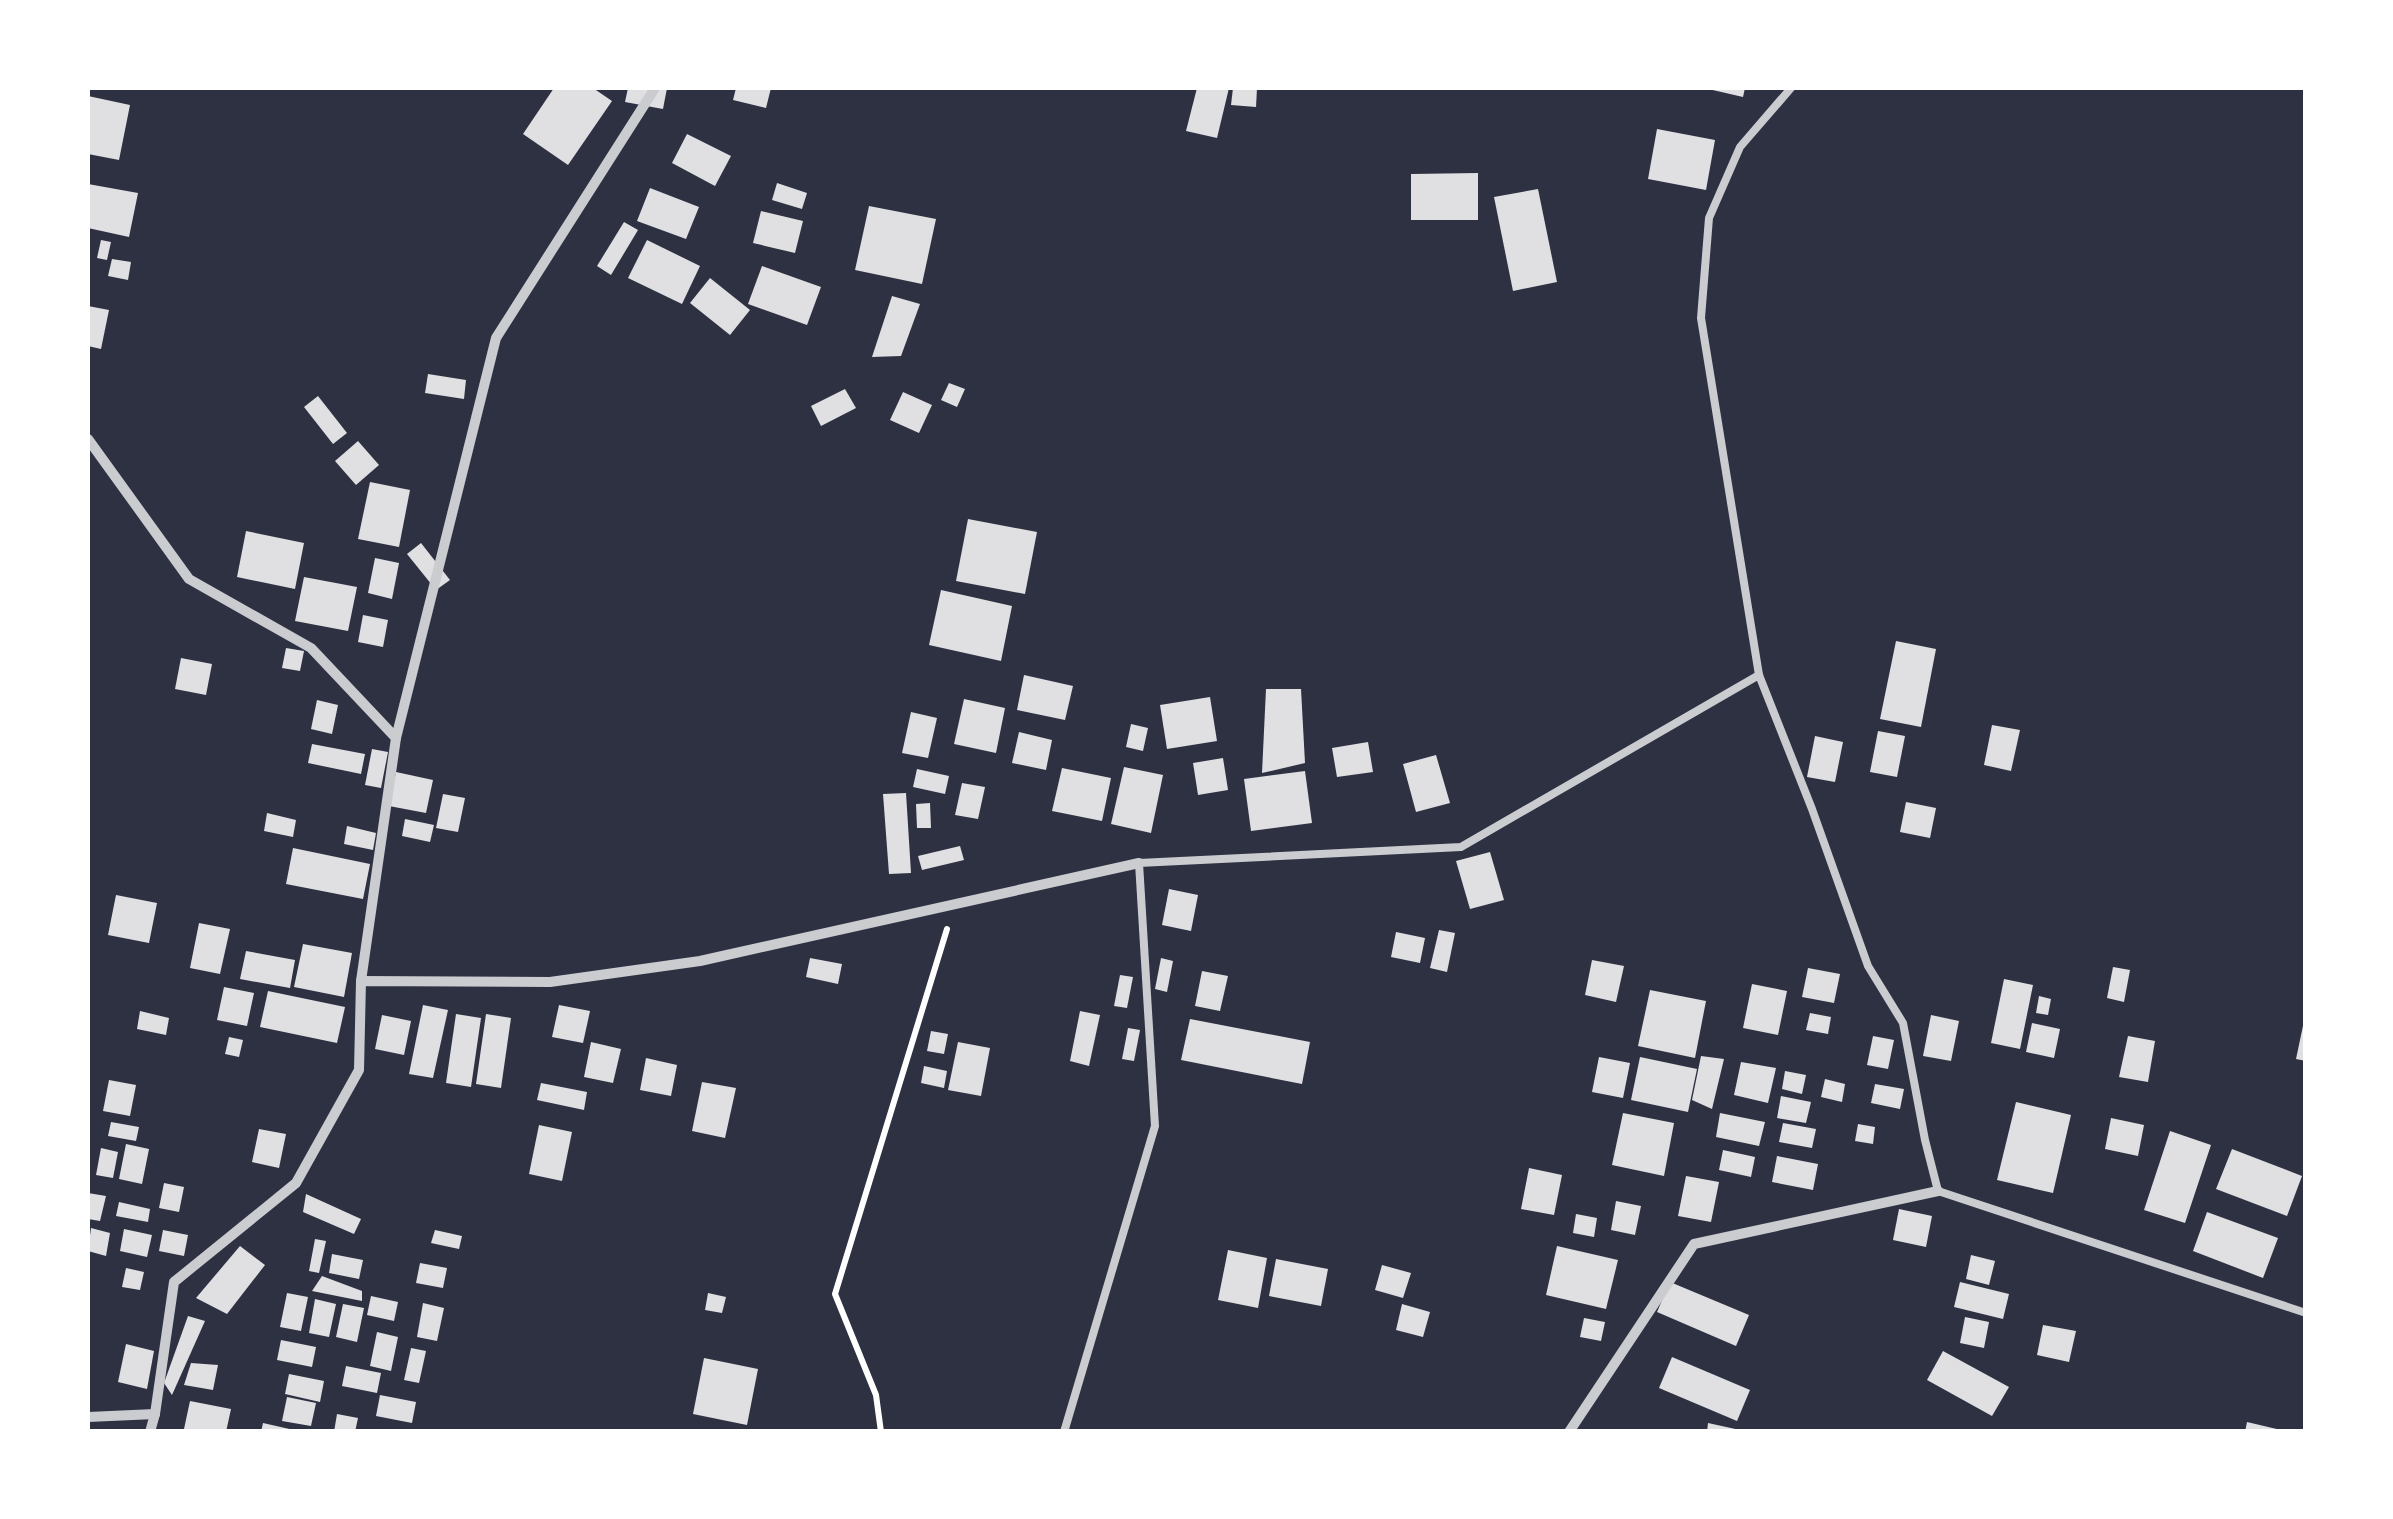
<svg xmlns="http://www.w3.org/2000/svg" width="2393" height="1519" font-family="'Noto Sans',sans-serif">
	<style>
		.building { fill: #e0e0e3 }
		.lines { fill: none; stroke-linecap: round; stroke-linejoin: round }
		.path { stroke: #fff; stroke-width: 6 }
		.service { stroke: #caccd0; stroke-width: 8 }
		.minor { stroke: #caccd0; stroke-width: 10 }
	</style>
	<rect width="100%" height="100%" fill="#2d3142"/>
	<g class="building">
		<polygon points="554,88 593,88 612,101 568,165 523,134"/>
		<polygon points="628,88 667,88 663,109 625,102"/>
		<polygon points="736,88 771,88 766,108 733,100"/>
		<polygon points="1197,88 1229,88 1217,138 1186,131"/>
		<polygon points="1233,88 1257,88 1256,107 1231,105"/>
		<polygon points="1704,88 1745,88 1743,97"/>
		<polygon points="88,96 130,105 119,160 88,154"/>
		<polygon points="1657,129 1715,140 1706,190 1648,179"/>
		<polygon points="687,134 731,156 715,186 672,163"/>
		<polygon points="1478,173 1478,220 1411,220 1411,174"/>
		<polygon points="777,183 807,193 802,209 772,200"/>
		<polygon points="88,184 138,193 129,237 88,228"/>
		<polygon points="650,188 699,207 686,239 637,221"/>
		<polygon points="1538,189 1557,282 1513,291 1494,197"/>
		<polygon points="869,206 936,219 922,284 855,270"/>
		<polygon points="761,211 803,221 795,253 753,243"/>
		<polygon points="624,222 638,230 611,275 597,266"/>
		<polygon points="101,240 111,242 107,260 97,258"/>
		<polygon points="647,240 700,266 682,304 628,278"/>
		<polygon points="112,259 131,262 128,280 108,276"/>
		<polygon points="762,266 821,287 807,325 748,304"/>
		<polygon points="710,278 750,310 730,335 690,303"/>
		<polygon points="892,296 920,304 901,356 872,357"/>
		<polygon points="88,306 109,310 101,349 88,346"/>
		<polygon points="428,374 466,380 464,399 425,393"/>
		<polygon points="949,383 965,389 957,407 941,400"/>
		<polygon points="845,389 856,408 821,426 811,406"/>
		<polygon points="903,392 932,405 919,433 890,420"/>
		<polygon points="318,396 347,433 333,444 304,407"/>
		<polygon points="358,441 379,465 356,485 335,461"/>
		<polygon points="370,482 410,490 399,547 358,539"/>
		<polygon points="968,519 1037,532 1025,594 956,581"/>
		<polygon points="246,531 304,543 295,589 237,577"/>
		<polygon points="421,543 450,580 436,590 407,554"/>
		<polygon points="375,558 399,563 392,599 368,593"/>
		<polygon points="304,577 357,587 348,631 295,621"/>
		<polygon points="941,590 1012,606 1001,661 929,645"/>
		<polygon points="363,615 388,620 383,647 358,642"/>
		<polygon points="1896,641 1936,649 1921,727 1880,719"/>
		<polygon points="286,648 304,651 300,671 282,668"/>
		<polygon points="181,658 212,664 206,695 175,689"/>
		<polygon points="1024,675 1073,686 1065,720 1017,710"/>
		<polygon points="1266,689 1301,689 1305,763 1262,773"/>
		<polygon points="1210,697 1217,741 1167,749 1160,705"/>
		<polygon points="964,699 1005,708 996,753 954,744"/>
		<polygon points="317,700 338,705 332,734 311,729"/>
		<polygon points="911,712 937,718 928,758 902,753"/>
		<polygon points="1131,724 1148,728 1143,751 1126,747"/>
		<polygon points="1992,725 2020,730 2011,771 1984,765"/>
		<polygon points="1878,731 1905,736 1897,777 1870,772"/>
		<polygon points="1019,732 1052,740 1046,770 1012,763"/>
		<polygon points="1815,736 1843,742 1835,782 1807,777"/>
		<polygon points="1368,742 1373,772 1337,777 1332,748"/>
		<polygon points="312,744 365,754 361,774 308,763"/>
		<polygon points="372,749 388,752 381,788 365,785"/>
		<polygon points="1436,755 1450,803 1416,812 1403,764"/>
		<polygon points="1223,758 1228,790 1198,795 1193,763"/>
		<polygon points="1124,767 1163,775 1151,833 1111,824"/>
		<polygon points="1062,768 1111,778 1102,821 1052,811"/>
		<polygon points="917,769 949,776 945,794 913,787"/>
		<polygon points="1305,771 1312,823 1251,831 1244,779"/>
		<polygon points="396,772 433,780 426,813 389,806"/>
		<polygon points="962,783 985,787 978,819 955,815"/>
		<polygon points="906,793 911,873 889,874 883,794"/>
		<polygon points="443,794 465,798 458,832 436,828"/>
		<polygon points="1906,802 1936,808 1930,838 1900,832"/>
		<polygon points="930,803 931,828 917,828 916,804"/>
		<polygon points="267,813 296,820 293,837 264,831"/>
		<polygon points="405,819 434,825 430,842 402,836"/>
		<polygon points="347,826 376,833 373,850 344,844"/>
		<polygon points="960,846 964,860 922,870 918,856"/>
		<polygon points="293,848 370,864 363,899 286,884"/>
		<polygon points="1490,852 1504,900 1470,909 1456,861"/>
		<polygon points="1169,889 1198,895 1191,931 1162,925"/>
		<polygon points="116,895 157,903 149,943 108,935"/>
		<polygon points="199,923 230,929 220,974 190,968"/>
		<polygon points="1439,930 1455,933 1447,972 1430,968"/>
		<polygon points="1396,932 1425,938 1420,963 1391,957"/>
		<polygon points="303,944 352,953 344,997 294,987"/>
		<polygon points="246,951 295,960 290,988 240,979"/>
		<polygon points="810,958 842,964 838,984 806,977"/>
		<polygon points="1161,958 1173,961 1167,992 1155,989"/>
		<polygon points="1592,960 1624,966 1616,1002 1585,995"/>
		<polygon points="2113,967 2130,970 2124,1002 2107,998"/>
		<polygon points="1808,968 1840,974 1834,1003 1802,997"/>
		<polygon points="1202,971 1228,976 1220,1011 1195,1006"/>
		<polygon points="1120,975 1133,977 1127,1008 1114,1006"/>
		<polygon points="2004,979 2033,985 2020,1049 1991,1043"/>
		<polygon points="1752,984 1787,991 1778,1035 1743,1028"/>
		<polygon points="224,987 254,993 247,1026 217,1020"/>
		<polygon points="1650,990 1706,1001 1695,1058 1638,1046"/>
		<polygon points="268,991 345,1007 337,1043 260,1027"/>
		<polygon points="2039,996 2051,999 2048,1015 2036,1013"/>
		<polygon points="423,1005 448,1010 433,1078 409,1074"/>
		<polygon points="559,1005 590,1011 583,1043 552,1037"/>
		<polygon points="140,1011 169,1018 166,1035 137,1029"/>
		<polygon points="1080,1011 1100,1015 1089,1066 1070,1061"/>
		<polygon points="1810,1013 1831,1017 1828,1034 1806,1030"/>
		<polygon points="456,1014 481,1018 471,1087 446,1083"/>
		<polygon points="486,1014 511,1018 501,1088 476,1084"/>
		<polygon points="382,1015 411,1021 404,1055 375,1049"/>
		<polygon points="1931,1015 1959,1021 1951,1061 1923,1056"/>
		<polygon points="1190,1019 1310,1042 1302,1084 1181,1060"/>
		<polygon points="2304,1021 2306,1021 2306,1061 2296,1059"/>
		<polygon points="2032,1023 2060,1029 2054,1058 2026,1052"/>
		<polygon points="1128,1028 1140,1030 1134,1061 1122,1059"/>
		<polygon points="931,1031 948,1034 944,1054 927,1051"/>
		<polygon points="1873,1036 1894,1040 1888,1069 1867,1065"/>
		<polygon points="2128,1036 2155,1041 2148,1082 2119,1077"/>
		<polygon points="229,1037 243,1040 239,1057 225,1054"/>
		<polygon points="591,1042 621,1049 613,1083 584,1077"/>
		<polygon points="958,1042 990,1048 981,1096 948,1090"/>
		<polygon points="1701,1056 1724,1059 1712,1109 1692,1100"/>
		<polygon points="1599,1057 1630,1063 1623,1098 1592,1092"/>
		<polygon points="1640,1057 1697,1069 1688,1112 1631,1100"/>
		<polygon points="646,1058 677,1065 671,1096 640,1090"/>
		<polygon points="1741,1062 1776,1068 1768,1103 1734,1095"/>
		<polygon points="924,1066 947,1071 944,1088 921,1083"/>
		<polygon points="1785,1071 1806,1075 1802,1094 1782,1089"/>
		<polygon points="1825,1079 1845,1084 1842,1102 1821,1097"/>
		<polygon points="109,1080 136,1085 130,1116 103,1111"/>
		<polygon points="702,1082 736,1088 725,1138 692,1131"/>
		<polygon points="541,1083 587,1092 584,1110 537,1100"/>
		<polygon points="1875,1084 1904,1089 1900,1109 1871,1103"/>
		<polygon points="1781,1096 1811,1102 1806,1123 1777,1118"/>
		<polygon points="2016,1102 2071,1115 2053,1193 1997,1180"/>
		<polygon points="1623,1113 1674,1123 1664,1176 1612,1165"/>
		<polygon points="1720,1113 1765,1122 1759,1146 1716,1137"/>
		<polygon points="2111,1118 2144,1125 2138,1156 2105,1149"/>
		<polygon points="111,1122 139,1127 136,1141 108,1136"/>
		<polygon points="1783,1123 1816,1129 1812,1148 1779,1142"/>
		<polygon points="1858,1124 1875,1127 1873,1144 1855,1141"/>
		<polygon points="539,1125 572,1132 562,1181 529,1174"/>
		<polygon points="259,1129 286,1134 279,1168 252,1162"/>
		<polygon points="2170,1131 2211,1145 2185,1223 2144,1210"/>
		<polygon points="126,1144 149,1149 142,1184 119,1179"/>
		<polygon points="101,1148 118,1152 113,1178 96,1175"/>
		<polygon points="2232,1149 2302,1176 2287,1216 2216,1189"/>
		<polygon points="1723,1150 1755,1157 1751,1177 1719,1170"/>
		<polygon points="1777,1156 1818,1164 1813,1190 1772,1182"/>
		<polygon points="1529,1168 1562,1175 1554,1215 1521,1209"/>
		<polygon points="1686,1176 1719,1182 1711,1222 1678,1216"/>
		<polygon points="164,1183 184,1187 179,1212 159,1208"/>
		<polygon points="88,1193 106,1196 100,1221 88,1219"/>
		<polygon points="306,1194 361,1219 354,1234 303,1212"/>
		<polygon points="1616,1201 1641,1206 1635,1235 1611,1230"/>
		<polygon points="119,1202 150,1209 148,1222 116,1216"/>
		<polygon points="1899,1209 1932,1216 1926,1247 1893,1240"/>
		<polygon points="2207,1212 2278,1238 2263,1278 2193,1251"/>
		<polygon points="1576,1214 1597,1218 1594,1237 1573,1233"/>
		<polygon points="91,1228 110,1233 106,1256 88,1251"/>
		<polygon points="124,1229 152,1235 147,1257 120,1251"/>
		<polygon points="163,1230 188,1235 184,1256 159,1251"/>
		<polygon points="435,1230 462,1236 459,1249 431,1243"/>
		<polygon points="315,1239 326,1241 319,1273 309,1271"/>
		<polygon points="240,1246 265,1265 227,1314 196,1298"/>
		<polygon points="1557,1246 1618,1260 1606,1309 1546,1295"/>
		<polygon points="1228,1250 1267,1258 1258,1308 1218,1300"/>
		<polygon points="332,1254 363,1260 359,1279 329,1273"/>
		<polygon points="1971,1255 1995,1261 1989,1285 1966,1279"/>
		<polygon points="1276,1259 1328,1269 1321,1306 1269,1296"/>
		<polygon points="420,1263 447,1268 443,1288 416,1283"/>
		<polygon points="1382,1265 1411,1273 1403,1298 1375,1290"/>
		<polygon points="126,1268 144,1272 140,1290 122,1287"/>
		<polygon points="322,1276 362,1291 362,1301 312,1291"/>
		<polygon points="1670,1282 1749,1315 1736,1346 1657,1312"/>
		<polygon points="1960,1282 2009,1294 2003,1319 1954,1307"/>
		<polygon points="287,1293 308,1297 301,1331 280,1327"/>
		<polygon points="708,1293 726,1297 722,1313 705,1310"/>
		<polygon points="371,1296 398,1302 394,1321 367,1315"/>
		<polygon points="315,1299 336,1304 329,1337 309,1333"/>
		<polygon points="423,1303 444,1308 437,1341 417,1337"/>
		<polygon points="343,1304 364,1308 357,1342 336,1337"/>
		<polygon points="1402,1304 1430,1312 1423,1337 1396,1330"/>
		<polygon points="188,1316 205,1321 172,1395 164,1383"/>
		<polygon points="1965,1317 1989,1322 1984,1348 1960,1343"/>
		<polygon points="1584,1318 1605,1322 1601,1341 1580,1337"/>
		<polygon points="2043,1325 2076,1331 2069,1362 2037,1355"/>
		<polygon points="377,1332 398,1337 391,1371 370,1366"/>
		<polygon points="281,1340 316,1347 312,1367 277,1360"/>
		<polygon points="126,1344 154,1351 147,1389 118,1382"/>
		<polygon points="411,1348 426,1351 419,1383 404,1380"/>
		<polygon points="1943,1351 2009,1387 1992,1416 1927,1380"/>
		<polygon points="1672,1357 1750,1390 1737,1421 1659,1388"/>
		<polygon points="704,1358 758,1369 747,1425 693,1414"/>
		<polygon points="191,1363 218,1365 213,1390 184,1385"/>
		<polygon points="346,1366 381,1373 377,1393 342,1386"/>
		<polygon points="289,1374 324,1381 320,1402 285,1394"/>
		<polygon points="380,1395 416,1402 412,1423 376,1416"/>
		<polygon points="287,1397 316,1403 311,1426 282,1421"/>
		<polygon points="190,1401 231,1409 226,1432 184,1429"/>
		<polygon points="337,1414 358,1418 355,1432 334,1432"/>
		<polygon points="2247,1422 2281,1430 2281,1432 2245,1432"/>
		<polygon points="263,1423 294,1430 294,1432 261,1432"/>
		<polygon points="1708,1423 1740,1430 1740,1432 1707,1432"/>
	</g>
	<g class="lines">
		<polyline class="path" points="881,1432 876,1395 835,1294 947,929"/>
		<g class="service">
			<polyline points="1791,88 1740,147 1709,218 1701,318 1759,675 1812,809 1868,966 1903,1023 1925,1140 1938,1191 2306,1313"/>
			<polyline points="1064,1432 1155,1126 1139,863 1461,847 1759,675"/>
		</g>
		<g class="minor">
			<polyline points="88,439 189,579 311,648 396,738 361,981"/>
			<polyline points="396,738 496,338 655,88"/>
			<polyline points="88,1417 155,1414 174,1282 296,1183 359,1070 361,981 550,982 700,961 1139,863"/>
			<polyline points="150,1432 155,1414"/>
			<polyline points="1569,1432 1694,1244 1938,1191"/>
		</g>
	</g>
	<rect width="2393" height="1519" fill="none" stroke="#ffffff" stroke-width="180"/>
</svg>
